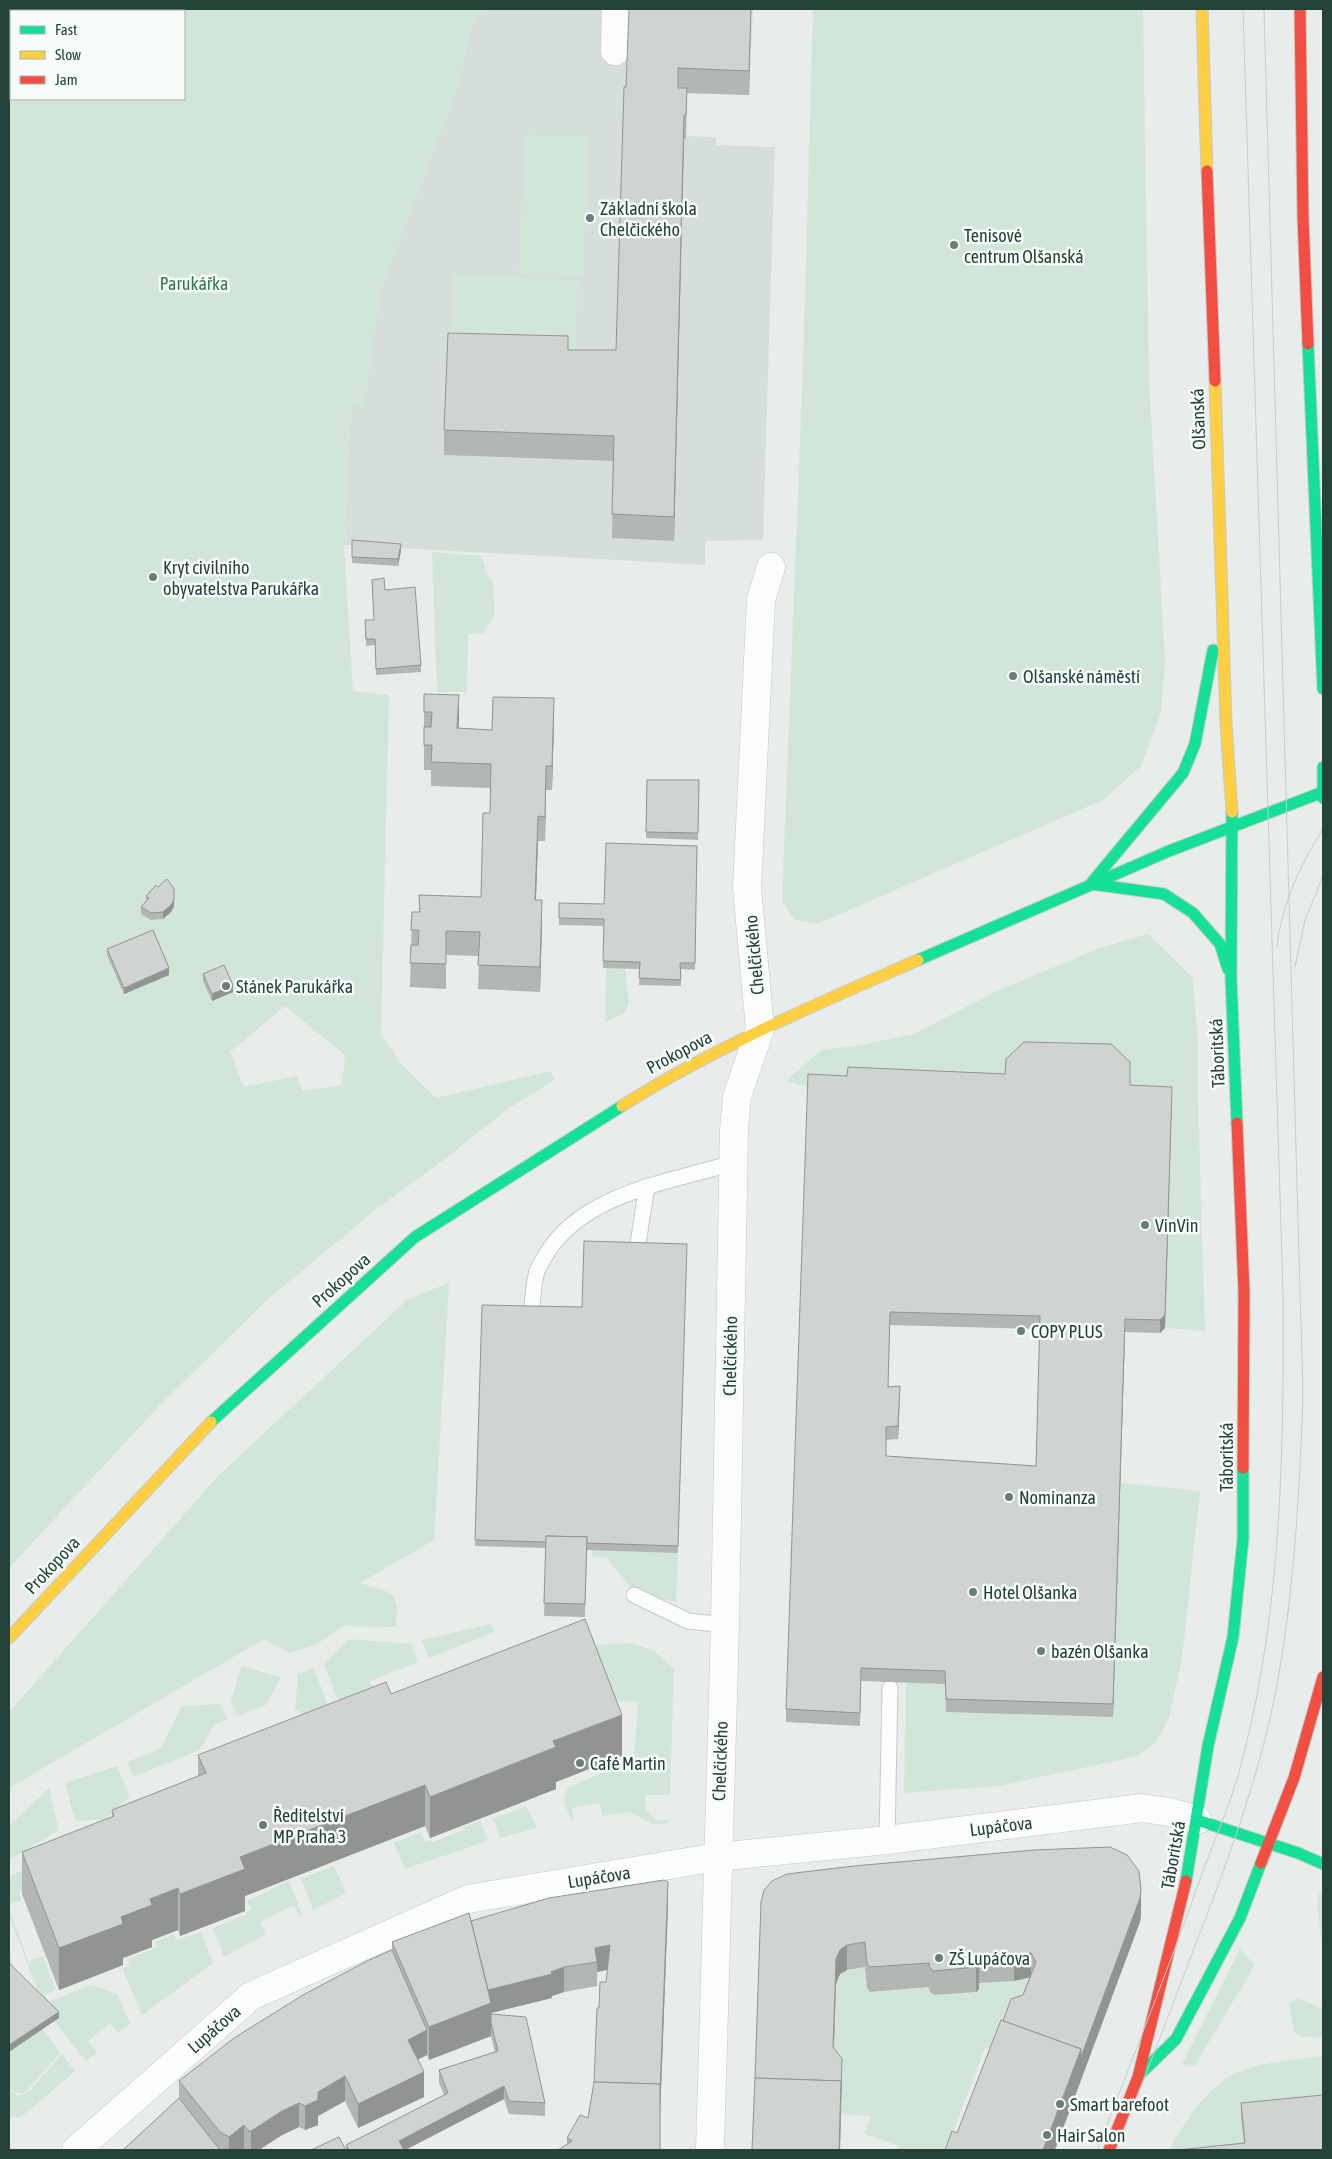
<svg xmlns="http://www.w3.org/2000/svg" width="1332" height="2159" font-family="'Asap Condensed',sans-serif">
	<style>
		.built { fill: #d6dedb }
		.green { fill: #d1e6d8; fill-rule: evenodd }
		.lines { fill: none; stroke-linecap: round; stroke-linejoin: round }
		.lane-casing { stroke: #c5cac8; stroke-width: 17 }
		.street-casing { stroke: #c5cac8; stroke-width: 29 }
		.fast-casing { stroke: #c3cbc8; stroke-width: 13 }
		.slow-casing { stroke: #c3cbc8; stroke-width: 13 }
		.jam-casing { stroke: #c3cbc8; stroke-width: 13 }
		.lane { stroke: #fcfcfc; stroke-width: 15 }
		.street { stroke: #fcfcfc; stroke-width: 28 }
		.fast { stroke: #16e098; stroke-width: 11 }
		.slow { stroke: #ffcf43; stroke-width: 11 }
		.jam { stroke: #f24e42; stroke-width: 11 }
		.tram { stroke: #c9cdcc; stroke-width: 1 }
		.wall { fill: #b2b6b5; fill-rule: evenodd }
		.shaded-wall { fill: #919493 }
		.building { fill: #cfd4d2; stroke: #919493; fill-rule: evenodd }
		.poi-dot { fill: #697e78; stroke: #f7fbf9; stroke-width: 2 }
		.labels { text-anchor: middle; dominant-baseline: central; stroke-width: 5; stroke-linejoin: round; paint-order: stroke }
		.poi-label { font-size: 18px; fill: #24423a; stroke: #f7fbf9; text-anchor: start }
		.park-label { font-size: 18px; fill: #2d7a4b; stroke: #f7fbf9 }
		.street-label { font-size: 18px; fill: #24423a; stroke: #f7fbf9 }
	</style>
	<rect width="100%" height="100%" fill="#e8edeb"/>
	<polygon class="built" points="488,9 753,9 749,95 678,93 678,112 687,112 686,136 716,137 716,145 775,147 763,540 705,541 705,565 344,545 351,405 364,405 380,290 458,86 473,18"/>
	<g class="green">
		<path d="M 9,9 L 488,9 L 473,18 L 458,86 L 380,290 L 364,406 L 351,405 L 344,545 L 353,691 L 389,695 L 381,1035 L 403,1066 L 436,1098 L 551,1071 L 554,1080 L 509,1108 L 446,1158 L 374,1211 L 267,1300 L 160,1405 L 10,1567 ZM 11,11 L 184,11 L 184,99 L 11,99 ZM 172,891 C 181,912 159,928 141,914 ZM 285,1006 L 345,1055 L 342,1085 L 302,1091 L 297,1076 L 244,1087 L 230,1052 Z"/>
		<polygon points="813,9 1143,9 1149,380 1165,661 1161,713 1141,766 1103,800 817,924 795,920 782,901 803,363"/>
		<polygon points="524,135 588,137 583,277 519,275"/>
		<polygon points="453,274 578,280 575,350 450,344"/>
		<polygon points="432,552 482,556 486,573 493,582 495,615 482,634 468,633 467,692 437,692"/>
		<polygon points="1148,934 1193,978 1198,1043 1198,1099 1205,1331 1165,1328 1005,1087 808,1087 786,1081 821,1050 856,1046 914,1034 997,991 1100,948"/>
		<polygon points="606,968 625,968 629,1004 623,1014 605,1022"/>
		<polygon points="449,1283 434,1540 360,1583 386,1591 394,1597 397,1607 396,1627 343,1626 317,1644 289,1653 264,1639 9,1788 9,1712 219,1475 408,1299"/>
		<polygon points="1120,1483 1200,1491 1182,1659 1169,1718 1155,1743 1138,1756 999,1786 904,1793 906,1682 945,1684 946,1712 1113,1717"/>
		<polygon points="592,1550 678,1552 676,1602 636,1593 609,1562 609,1558 592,1557"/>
		<polygon points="491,1624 494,1632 429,1658 422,1640"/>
		<polygon points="349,1639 412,1644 418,1662 370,1681 378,1700 344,1716 324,1664"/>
		<polygon points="631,1643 653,1650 674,1669 670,1795 646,1795 645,1809 656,1820 669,1820 669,1823 653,1824 630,1812 602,1816 600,1803 572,1808 574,1821 571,1821 564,1801 568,1787 634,1760 638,1702 603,1701 579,1646"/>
		<polygon points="242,1666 281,1677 266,1705 237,1716 231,1700"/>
		<polygon points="314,1668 334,1722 322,1728 295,1709 298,1674"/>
		<polygon points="221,1704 227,1720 214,1725 200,1750 133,1777 127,1762 160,1749 182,1706"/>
		<polygon points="117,1766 130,1797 104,1820 75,1821 65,1783"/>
		<polygon points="49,1788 59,1830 9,1860 9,1826"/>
		<polygon points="526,1806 537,1828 500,1838 492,1817 495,1818"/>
		<polygon points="480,1821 488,1841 405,1869 393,1841 396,1842 421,1832 425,1842 432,1840 433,1842 464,1830 464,1827"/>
		<polygon points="61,1853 67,1873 19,1892 21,1900 9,1905 9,1886 12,1875"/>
		<polygon points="334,1866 346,1893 313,1910 301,1877 303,1878"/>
		<polygon points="289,1881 302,1915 300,1916 293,1905 260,1922 266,1934 224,1957 213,1928 246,1915 245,1913 251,1910 247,1901"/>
		<polygon points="1319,1893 1323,1896 1323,1949 1317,1905"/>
		<polygon points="9,1909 30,1965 32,1964 30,1960 43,1956 56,1990 45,1995 48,2002 92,1985 117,1994 130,2024 118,2033 110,2023 88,2041 97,2052 86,2061 46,2011 9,1916"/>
		<polygon points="201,1932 213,1963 142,2015 123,1970 125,1967 130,1964 128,1959 157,1947 155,1942 174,1934 176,1940"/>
		<polygon points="1240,1949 1254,1964 1253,1968 1195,2065 1189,2067 1182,2064"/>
		<path d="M 9,1954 L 33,2016 L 60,2053 L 26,2092 C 15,2096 16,2090 9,2089 Z"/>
		<path d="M 865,1967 L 867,1988 L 872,1992 L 929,1987 L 930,1992 L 934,1995 L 976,1992 L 979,1989 L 979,1983 L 1014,1981 L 1031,1977 L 1001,2053 L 985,2048 L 946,2150 L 898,2150 L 899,2146 L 864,2134 L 871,2116 L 841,2114 L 833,2072 L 836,1984 C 841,1969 851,1969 865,1967 Z"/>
		<polygon points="1297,1998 1323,2009 1323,2038 1300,2036 1294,2032 1289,2003"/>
		<polygon points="62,2054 75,2071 21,2117 9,2117 9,2090 18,2096 30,2091"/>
		<path d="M 1323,2056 L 1323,2108 L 1245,2150 L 1169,2150 C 1185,2122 1208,2084 1240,2071 C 1266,2061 1296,2060 1323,2056 Z"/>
	</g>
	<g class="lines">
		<g class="lane-casing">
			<g id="lane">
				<polyline points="637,1250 647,1186"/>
				<path d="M 531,1313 C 533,1300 533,1287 536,1275 C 537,1269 541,1263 544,1258 C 579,1194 669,1182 733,1163"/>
				<polyline points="634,1595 688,1621 725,1625"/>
				<polyline points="887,1840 890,1688"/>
			</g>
		</g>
		<g class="street-casing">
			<g id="street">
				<polyline points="615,51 616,9"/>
				<polyline points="76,2150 251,1996 468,1899 717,1857 887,1840 1142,1808 1169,1812 1197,1820"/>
				<polyline points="710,2150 725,1625 734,1130 737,1097 760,1029 747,888 761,600 771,567"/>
			</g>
		</g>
		<g class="fast-casing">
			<g id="fast">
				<polyline points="1308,344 1323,689"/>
				<polyline points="1323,767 1323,798"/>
				<polyline points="1232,812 1231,978 1237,1123"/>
				<polyline points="1093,881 1183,773 1195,744 1213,650"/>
				<polyline points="1091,884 1164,894 1193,913 1220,944 1228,969"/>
				<polyline points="918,960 1169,851 1323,792"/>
				<polyline points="211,1422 415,1237 622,1106"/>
				<polyline points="1197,1820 1298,1853 1323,1864"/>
				<polyline points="1186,1881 1208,1746 1233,1637 1243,1539 1243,1468"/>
				<polyline points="1139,2075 1176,2039 1240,1918 1261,1863"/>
			</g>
		</g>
		<g class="slow-casing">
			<g id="slow">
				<polyline points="1202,9 1207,171"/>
				<polyline points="1215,381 1226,723 1232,812"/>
				<path d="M 622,1106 C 715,1047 817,1004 918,960"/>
				<polyline points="9,1638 211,1422"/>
			</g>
		</g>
		<g class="jam-casing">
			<g id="jam">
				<polyline points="1300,9 1303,217 1308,344"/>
				<polyline points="1207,171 1215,381"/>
				<polyline points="1237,1123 1244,1292 1243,1468"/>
				<polyline points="1261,1863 1294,1778 1323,1677"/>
				<polyline points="1109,2150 1138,2077 1186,1881"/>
			</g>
		</g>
		<use href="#lane" class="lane"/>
		<use href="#street" class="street"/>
		<use href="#fast" class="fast"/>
		<use href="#slow" class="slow"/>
		<use href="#jam" class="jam"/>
		<g class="tram">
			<path d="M 1277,947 C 1281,906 1301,863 1323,829"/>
			<polyline points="1295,967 1305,920 1323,876"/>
			<path d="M 1097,2150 C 1133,2057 1170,1965 1203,1871 C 1217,1833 1234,1796 1243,1757 C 1282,1607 1284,1446 1283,1292 L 1243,9"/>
			<path d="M 1116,2150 C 1144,2080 1171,2009 1198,1938 C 1228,1860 1257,1782 1274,1700 C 1292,1610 1298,1516 1302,1424 C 1304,1380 1301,1335 1300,1291 L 1264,9"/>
		</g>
	</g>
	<g class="wall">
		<polygon points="751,9 749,95 687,93 686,139 684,139 674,541 612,538 613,461 444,455 444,430 568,350 616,350 626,87"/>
		<polygon points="352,540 401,550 398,566 352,563"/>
		<polygon points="385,590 421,665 421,672 376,675 375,645 366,646 365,620 373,620"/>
		<polygon points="424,694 459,720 459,728 492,730 554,722 552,790 546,790 545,841 538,841 536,900 542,924 540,992 478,989 479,956 446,955 446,989 410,987 412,912 419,912 419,895 481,897 490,813 490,788 431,786 431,770 424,770"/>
		<polygon points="647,780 699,780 698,840 646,838"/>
		<polygon points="697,846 695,970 681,969 681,986 639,985 640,969 603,968 604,926 559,925 559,903 604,904"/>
		<polygon points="146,896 174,906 171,912 163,919 151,920 141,914 141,907 146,901"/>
		<polygon points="107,949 169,975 124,994 107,955"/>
		<polygon points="203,974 233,992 212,1001 203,981"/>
		<path d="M 1005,1074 L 1130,1085 L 1172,1100 L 1165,1328 L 1160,1333 L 1125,1332 L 1113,1717 L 946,1712 L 945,1684 L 861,1681 L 860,1726 L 786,1722 L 786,1709 L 847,1076 ZM 890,1325 L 1040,1329 L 1036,1466 L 886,1456 L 886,1440 L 898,1439 L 899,1418 L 888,1387 Z"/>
		<polygon points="687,1244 678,1553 587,1550 585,1617 544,1616 546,1548 475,1546 482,1305 582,1307"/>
		<polygon points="391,1694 622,1756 556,1782 556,1789 430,1838 425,1826 245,1896 245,1911 180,1936 178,1930 152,1940 152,1947 123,1958 123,1965 59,1990 22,1894 22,1852 112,1817 112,1810 198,1776 198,1755"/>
		<polygon points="761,1902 1141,1915 1140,1922 957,2133 1003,2021 1023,1995 1030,1977 1014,1981 979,1983 979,1989 976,1992 934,1995 930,1992 929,1987 870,1992 867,1988 865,1967 847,1970 840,1974 836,1984 834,2048 842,2084 840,2150"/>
		<polygon points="668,1906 660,2117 567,2144 567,2138 588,2118 594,2082 599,2008 606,1982 608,1970 597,1972 597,1986 564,1992 552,1996 552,1998 491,2013 545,2103 545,2116 509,2114 504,2099 405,2150 346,2150 346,2145 444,2095 439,2083 439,2070 495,2052 491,2036 429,2060 427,2055 417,2060 424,2097 358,2128 345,2101 318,2116 318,2125 305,2130 299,2127 282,2135 259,2150 244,2150 244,2149 242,2150 123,2150 179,2098 179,2081 392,1950 392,1942 471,1921"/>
		<polygon points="1241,2103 1323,2150 1244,2143 1241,2116"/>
	</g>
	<g class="shaded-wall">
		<polygon points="751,9 749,95 749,71"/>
		<polygon points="684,115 684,139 674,541 674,517"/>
		<polygon points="401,544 401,550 398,566 398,559"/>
		<polygon points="459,695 459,720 457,753 457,728"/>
		<polygon points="554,698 554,722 552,790 552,766"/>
		<polygon points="546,766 546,790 545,841 545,817"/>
		<polygon points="538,816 538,841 535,924 535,900"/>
		<polygon points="174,889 174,906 171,912 163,919 163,912"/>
		<polygon points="542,900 542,924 540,992 540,967"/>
		<polygon points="169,968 169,975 124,994 124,988"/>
		<polygon points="233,985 233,992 212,1001 212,994"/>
		<polygon points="1172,1087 1165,1328 1160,1333 1160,1320"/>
		<polygon points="1125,1319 1125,1332 1113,1717 1113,1704"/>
		<polygon points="900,1386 899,1418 898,1439 898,1426"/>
		<polygon points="622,1715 622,1756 556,1782 556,1789 430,1838 430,1797 553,1741"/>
		<polygon points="425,1785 425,1826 245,1896 245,1911 180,1936 180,1894 240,1857"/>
		<polygon points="668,1882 668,1906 660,2117 660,2084"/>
		<polygon points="178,1888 178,1930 152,1940 152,1947 123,1958 123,1965 59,1990 59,1948 121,1917 150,1899"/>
		<polygon points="1141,1890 1141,1915 1140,1922 1055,2150 1043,2150"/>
		<polygon points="610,1945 610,1969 597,1972 597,1962 595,1948"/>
		<polygon points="847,1945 847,1970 840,1974 836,1984 833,2072 836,1959 840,1950"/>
		<polygon points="1031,1953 1031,1977 1014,1981 1014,1956"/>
		<polygon points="979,1965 979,1989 976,1992 976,1967"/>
		<polygon points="564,1967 564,1992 552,1996 552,1998 491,2013 491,2036 429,2060 429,2027 486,1990 551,1972"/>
		<polygon points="59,2012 59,2018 9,2052 9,2045"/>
		<polygon points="427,2030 427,2055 408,2064 408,2040"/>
		<polygon points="842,2059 840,2150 839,2150"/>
		<polygon points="424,2072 424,2097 358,2128 358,2104"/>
		<polygon points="345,2076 345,2101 318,2116 318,2125 305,2130 305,2106 318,2092"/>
		<polygon points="504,2086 504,2099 405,2150 399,2150 399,2141"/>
		<polygon points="299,2103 299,2127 282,2135 259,2150 251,2150 251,2131 282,2111"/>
		<polygon points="244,2125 244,2149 242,2150 229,2150 229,2137"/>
	</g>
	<g class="building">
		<polygon points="629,9 751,9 749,71 678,68 678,88 687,88 686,115 684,115 674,517 612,514 614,436 444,430 448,333 568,336 568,350 616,350 624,87 626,87"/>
		<polygon points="352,540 401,544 398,559 352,557"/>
		<polygon points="384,578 385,590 415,587 421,665 376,669 375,639 366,639 365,620 374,620 372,580"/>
		<polygon points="424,694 459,695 457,728 492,730 493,697 554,698 552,766 546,766 545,817 538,816 535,900 542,900 540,967 478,965 480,932 446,931 446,964 410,963 411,945 418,945 419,930 411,930 412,912 420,912 419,895 481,897 483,813 490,813 491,764 431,762 432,745 424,745 424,727 431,727 432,712 424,712"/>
		<polygon points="647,780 699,780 698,833 646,832"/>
		<polygon points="606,843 697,846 695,963 680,963 681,980 639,978 640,962 603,961 604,919 559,918 559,903 604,904"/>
		<polygon points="167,879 174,889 174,900 171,905 163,912 151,913 141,907 149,898 146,896 156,885 158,887"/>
		<polygon points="153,930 169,968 124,988 107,949"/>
		<polygon points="224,965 233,985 212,994 203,974"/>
		<path d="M 1024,1042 L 1111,1044 L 1130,1062 L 1130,1085 L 1172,1087 L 1165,1315 L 1160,1320 L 1125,1319 L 1113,1704 L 946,1699 L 945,1671 L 861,1668 L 860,1713 L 786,1709 L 808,1074 L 847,1076 L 848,1067 L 1005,1074 L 1006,1059 ZM 890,1312 L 1040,1316 L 1036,1466 L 886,1456 L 886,1427 L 898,1426 L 899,1405 L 900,1386 L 888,1387 Z"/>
		<polygon points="584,1241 687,1244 678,1546 587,1543 587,1537 546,1536 546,1542 475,1540 482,1305 582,1307"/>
		<polygon points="546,1536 587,1537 585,1604 544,1603"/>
		<polygon points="585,1619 622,1715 553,1741 556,1747 430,1797 425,1785 240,1857 245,1869 180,1894 178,1888 150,1899 152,1905 121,1917 123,1924 59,1948 22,1852 114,1816 112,1810 206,1773 198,1755 386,1682 391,1694"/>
		<polygon points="1110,1847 1127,1855 1139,1871 1141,1890 1140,1898 1081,2057 1081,2049 1003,2021 1011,1999 1023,1995 1036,1962 1031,1953 1014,1956 979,1959 979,1965 976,1967 934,1971 930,1968 929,1963 870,1967 867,1964 865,1942 847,1945 840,1950 836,1959 833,2047 842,2059 841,2090 841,2081 755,2078 761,1902 764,1890 772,1881 787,1874 854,1866 1034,1850"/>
		<polygon points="664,1880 668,1882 660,2093 660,2084 594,2082 597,2008 599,2008 600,1982 606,1982 610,1945 595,1948 597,1962 564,1967 551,1972 552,1974 488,1990 471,1921 549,1898"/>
		<polygon points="469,1913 491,2003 429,2027 392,1942"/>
		<polygon points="392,1950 427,2030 408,2040 424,2072 358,2104 345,2076 318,2092 318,2100 305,2106 299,2103 282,2111 251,2131 248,2131 244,2125 229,2137 220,2132 179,2081 234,2038 303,1995 367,1961"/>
		<polygon points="9,1963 59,2012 9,2045"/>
		<polygon points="491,2014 526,2017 545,2103 509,2101 504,2086 399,2141 404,2150 349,2150 346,2145 448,2093 439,2070 498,2051 491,2023"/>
		<polygon points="1001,2020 1081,2049 1043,2150 945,2150 952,2131 957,2133"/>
		<polygon points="755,2078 841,2081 839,2150 752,2150"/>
		<polygon points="594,2082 660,2084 660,2150 558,2150 572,2141 567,2138 580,2115 588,2118"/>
		<polygon points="1323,2095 1323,2150 1177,2150 1245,2143 1241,2103"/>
		<polygon points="179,2098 220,2150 123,2150"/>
		<polygon points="339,2137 346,2150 311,2150"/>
	</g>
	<g class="poi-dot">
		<circle cx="590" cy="218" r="5"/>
		<circle cx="954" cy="245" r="5"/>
		<circle cx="153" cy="577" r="5"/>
		<circle cx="1013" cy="676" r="5"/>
		<circle cx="226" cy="986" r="5"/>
		<circle cx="1145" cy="1225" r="5"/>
		<circle cx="1021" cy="1331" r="5"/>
		<circle cx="1009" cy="1497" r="5"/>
		<circle cx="973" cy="1592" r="5"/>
		<circle cx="1041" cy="1651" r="5"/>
		<circle cx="580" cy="1763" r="5"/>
		<circle cx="263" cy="1825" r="5"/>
		<circle cx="939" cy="1958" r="5"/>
		<circle cx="1060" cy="2104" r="5"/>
		<circle cx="1047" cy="2135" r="5"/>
	</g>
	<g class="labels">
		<g class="poi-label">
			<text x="600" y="208">Základní škola<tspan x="600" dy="21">Chelčického</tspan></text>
			<text x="964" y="235">Tenisové<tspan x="964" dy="21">centrum Olšanská</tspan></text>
			<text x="163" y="567">Kryt civilního<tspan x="163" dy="21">obyvatelstva Parukářka</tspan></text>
			<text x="1023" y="676">Olšanské náměstí</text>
			<text x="236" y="986">Stánek Parukářka</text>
			<text x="1155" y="1225">VinVin</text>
			<text x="1031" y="1331">COPY PLUS</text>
			<text x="1019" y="1497">Nominanza</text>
			<text x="983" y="1592">Hotel Olšanka</text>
			<text x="1051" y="1651">bazén Olšanka</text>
			<text x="590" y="1763">Café Martin</text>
			<text x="273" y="1815">Ředitelství<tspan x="273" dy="21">MP Praha 3</tspan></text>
			<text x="949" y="1958">ZŠ Lupáčova</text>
			<text x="1070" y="2104">Smart barefoot</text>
			<text x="1057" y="2135">Hair Salon</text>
		</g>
		<g class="park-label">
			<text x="194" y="283">Parukářka</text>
		</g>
		<g class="street-label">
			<text transform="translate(1198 419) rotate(-92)">Olšanská</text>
			<text transform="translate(754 955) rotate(-95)">Chelčického</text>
			<text transform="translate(679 1052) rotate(-28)">Prokopova</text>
			<text transform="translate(1217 1053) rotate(-92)">Táboritská</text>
			<text transform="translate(341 1280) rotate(-42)">Prokopova</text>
			<text transform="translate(730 1356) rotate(-89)">Chelčického</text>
			<text transform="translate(1226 1457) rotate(-90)">Táboritská</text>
			<text transform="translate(52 1565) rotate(-47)">Prokopova</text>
			<text transform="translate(720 1761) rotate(-88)">Chelčického</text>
			<text transform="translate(1001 1826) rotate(-7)">Lupáčova</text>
			<text transform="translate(1173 1855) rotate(-80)">Táboritská</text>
			<text transform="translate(599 1877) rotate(-9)">Lupáčova</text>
			<text transform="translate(214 2029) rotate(-41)">Lupáčova</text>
		</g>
	</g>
	<rect width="1332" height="2159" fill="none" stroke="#24423a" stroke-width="20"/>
	<rect x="10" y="10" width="175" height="90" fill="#f7fbf9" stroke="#a3b1ad"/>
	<rect x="20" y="26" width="25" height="8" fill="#16e098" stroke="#a3b1ad"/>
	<text x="55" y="35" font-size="15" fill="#24423a">Fast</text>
	<rect x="20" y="51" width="25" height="8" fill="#ffcf43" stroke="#a3b1ad"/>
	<text x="55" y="60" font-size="15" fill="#24423a">Slow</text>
	<rect x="20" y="76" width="25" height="8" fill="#f24e42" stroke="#a3b1ad"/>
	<text x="55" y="85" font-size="15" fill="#24423a">Jam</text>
</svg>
